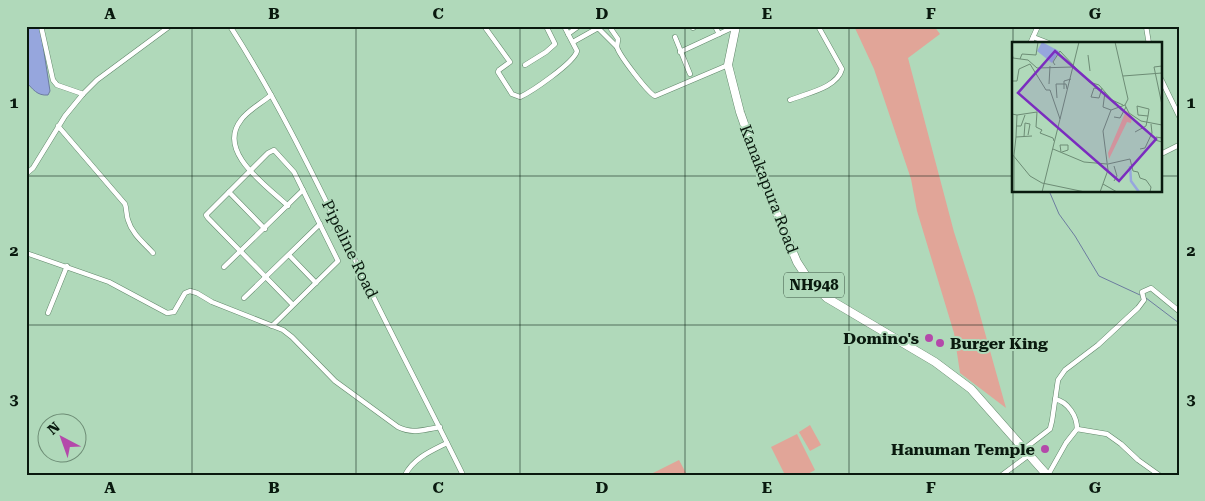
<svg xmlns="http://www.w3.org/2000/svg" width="1205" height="501" font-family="'Roboto Serif',serif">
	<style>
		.green { fill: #e1a598 }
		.water { fill: #96a6dd; stroke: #6c7c9f }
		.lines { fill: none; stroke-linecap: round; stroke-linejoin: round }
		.stream { stroke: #6c7c9f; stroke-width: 1 }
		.minor-casing { stroke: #62886b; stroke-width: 5.5 }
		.trunk-casing { stroke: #62886b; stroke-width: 9 }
		.minor { stroke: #fff; stroke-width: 4.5 }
		.trunk { stroke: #fff; stroke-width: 8 }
		.grid { fill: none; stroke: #09190e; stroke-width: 1; stroke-opacity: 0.55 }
		.poi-dot { fill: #b449aa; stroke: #b0d9ba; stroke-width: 2 }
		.labels { text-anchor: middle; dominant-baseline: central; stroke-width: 4; stroke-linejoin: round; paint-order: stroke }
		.shield { fill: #b0d9ba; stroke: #3b5342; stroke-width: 1 }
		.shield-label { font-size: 15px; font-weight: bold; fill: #09190e }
		.street-label { font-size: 16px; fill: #09190e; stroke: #b0d9ba }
		.poi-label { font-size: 16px; font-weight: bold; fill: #09190e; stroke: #b0d9ba; text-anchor: end }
		.inset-river { fill: none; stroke: #96a6dd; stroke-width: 2.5 }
		.inset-road { fill: none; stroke: #6d8c75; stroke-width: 1 }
		.view { fill: #7b2cbf; fill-opacity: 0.15; stroke: #7b2cbf; stroke-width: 2.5 }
		.inset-edge { fill: none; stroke: #09190e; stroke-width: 2.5 }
		.neatline { fill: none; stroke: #09190e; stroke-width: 2 }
		.grid-label { font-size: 16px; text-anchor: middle; font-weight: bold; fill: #09190e }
	</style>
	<rect width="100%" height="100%" fill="#b0d9ba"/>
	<g class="green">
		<polygon points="854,26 934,26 940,34 908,58 954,232 975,297 1006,408 960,373 954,333 917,211 911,179 874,69"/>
		<polygon points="810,425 821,445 810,451 799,432"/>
		<polygon points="797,434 815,470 806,475 785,475 771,447"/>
		<polygon points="679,460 687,475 649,475"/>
	</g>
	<path class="water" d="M 26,26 L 40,26 L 50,91 L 48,95 C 37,96 33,89 26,82 Z"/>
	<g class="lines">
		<g class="stream">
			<polyline points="1050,193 1059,214 1075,236 1099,276 1140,295"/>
			<polyline points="1146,298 1179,323"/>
		</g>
		<g class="minor-casing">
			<g id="minor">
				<polyline points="41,26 53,80 57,85 83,94"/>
				<path d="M 230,26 C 284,110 325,200 369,288 C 400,351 432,412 463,475"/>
				<path d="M 484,26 L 510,62 L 499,70 L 498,72 L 512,94 L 520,97 C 531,92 574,63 577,51 L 564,26"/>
				<path d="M 609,26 L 618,39 C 618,41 617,45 617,47 C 619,55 648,93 655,96 L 728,65"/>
				<polyline points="715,26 719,34"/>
				<polyline points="1146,26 1149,44"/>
				<polyline points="693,28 696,26"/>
				<polyline points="568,34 579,26"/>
				<polyline points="675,37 690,74"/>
				<polyline points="1033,37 1051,44"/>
				<polyline points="573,42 598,28 617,47"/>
				<polyline points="1030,44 1038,26"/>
				<polyline points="680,52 736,26"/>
				<polyline points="525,65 546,52 555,44 546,26"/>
				<polyline points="1161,79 1179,116"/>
				<path d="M 271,95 C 262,103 248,110 241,120 C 216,152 267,186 288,206"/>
				<path d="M 790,100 C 807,93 837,88 842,69 L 818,26"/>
				<path d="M 58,126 L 125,204 C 127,210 126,215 128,220 C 132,234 144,243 153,253"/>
				<polyline points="1161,154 1179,145"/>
				<polyline points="26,174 33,168 65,116 83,94 97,80 170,26"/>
				<polyline points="229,192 265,229"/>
				<path d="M 26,253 L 109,282 L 167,313 L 174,312 L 185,293 L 190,291 L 197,293 L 212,302 L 283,330 L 292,337 L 335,381 L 398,427 C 412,434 424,430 440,427"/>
				<polyline points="289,255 316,283"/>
				<polyline points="224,267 303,190"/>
				<polyline points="244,298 320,224"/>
				<polyline points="48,313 67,266"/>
				<polyline points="272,326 338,261 294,172 274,150 268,153 206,215 208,218 293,305"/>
				<polyline points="1077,429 1107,434 1121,444 1138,460 1159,475"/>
				<polyline points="1024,449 1050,429 1052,421 1058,380 1065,370 1098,345 1138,308 1144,300 1142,292 1151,288 1179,311"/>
				<path d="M 405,475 C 414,458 431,451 447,443"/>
				<polyline points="1002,475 1029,455"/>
				<path d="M 1048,475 L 1066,443 L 1077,429 C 1077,416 1068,402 1055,399"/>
			</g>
		</g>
		<g class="trunk-casing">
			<polyline id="trunk" points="736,26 728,65 740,112 769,195 797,262 810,282 827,298 935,362 971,389 1047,475"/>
		</g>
		<use href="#minor" class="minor"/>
		<use href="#trunk" class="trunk"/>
	</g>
	<path class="grid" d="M 192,26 L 192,475M 356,26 L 356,475M 520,26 L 520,475M 685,26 L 685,475M 849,26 L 849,475M 1013,26 L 1013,475M 26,176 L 1014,176M 1161,176 L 1179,176M 26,325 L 1179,325"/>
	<g class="poi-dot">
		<circle cx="929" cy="338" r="5"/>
		<circle cx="940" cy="343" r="5"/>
		<circle cx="1045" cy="449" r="5"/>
	</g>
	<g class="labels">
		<rect class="shield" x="784" y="272.5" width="60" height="25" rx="4"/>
		<g class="shield-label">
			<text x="814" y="285">NH948</text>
		</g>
		<g class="street-label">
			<text transform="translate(769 189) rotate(69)">Kanakapura Road</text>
			<text transform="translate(350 249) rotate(64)">Pipeline Road</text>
		</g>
		<g class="poi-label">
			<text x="919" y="338">Domino's</text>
			<text x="950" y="343" text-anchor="start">Burger King</text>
			<text x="1035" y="449">Hanuman Temple</text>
		</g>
	</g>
	<g transform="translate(1012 42)">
		<rect width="150" height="150" fill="#b0d9ba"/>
		<path d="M 114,69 L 120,74 L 119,81 L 115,80 L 97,117 L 96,111 Z" fill="#e1a598"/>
		<path d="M 30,0 L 47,9 L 40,21 L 25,9 Z" fill="#96a6dd"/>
		<path class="inset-river" d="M 118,124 L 119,139 L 127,150"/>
		<path class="inset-road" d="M 0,11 L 1,16 L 16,18 L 25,26 L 61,25M 76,13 L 78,29M 8,17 L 10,12 L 24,13 L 26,0M 43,23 L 41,20 L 48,9 L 77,40 L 87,43 L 100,58 L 111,63M 150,24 L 142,25 L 150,63M 111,34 L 150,31M 0,39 L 5,39 L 7,27 L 18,22 L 34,48 L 38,48 L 48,77M 37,42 L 38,24M 52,47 L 52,39 L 59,37M 88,47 L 82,46 L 79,55 L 87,56 L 90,46M 93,50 L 91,65 L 99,68M 45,56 L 44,42 L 54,42 L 55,47M 113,63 L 117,71 L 129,79 L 150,83M 0,72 L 5,73 L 4,95M 5,73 L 25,70 L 24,85 L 30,88 L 28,91 L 41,96 L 42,99M 102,75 L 108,76 L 114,65M 4,84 L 9,84 L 13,73M 123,90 L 134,84 L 136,74 L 126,73 L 125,64 L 137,67 L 136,74M 12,95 L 13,81 L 18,82 L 16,93M 150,96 L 144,95 L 143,98 L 150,100M 41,107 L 72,120 L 95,122M 128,107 L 133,106 L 140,91 L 139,82M 49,110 L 48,103 L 56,103 L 56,108 L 50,110M 0,112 L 18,134 L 30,141 L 73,150M 2,113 L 4,95 L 20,94M 96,122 L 118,117 L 121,129 L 126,130 L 128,136 L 134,138 L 139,145 L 138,150M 102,124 L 105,134 L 102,139M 91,142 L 105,150M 2,150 L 2,113M 30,150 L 67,0M 88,150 L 96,128 L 91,89 L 99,68 L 113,63 L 116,57 L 103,0"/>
		<path class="view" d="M 43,9 L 144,97 L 107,139 L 6,51 Z"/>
		<rect width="150" height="150" class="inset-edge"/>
	</g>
	<rect width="1205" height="501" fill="none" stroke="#b0d9ba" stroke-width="55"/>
	<g transform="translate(62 438) rotate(319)"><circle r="24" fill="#b0d9ba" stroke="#6d8c75"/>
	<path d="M0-4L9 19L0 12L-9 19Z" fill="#b449aa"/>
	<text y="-8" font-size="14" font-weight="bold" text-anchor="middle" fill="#09190e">N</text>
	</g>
	<rect x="28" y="28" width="1150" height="446" class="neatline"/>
	<g class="grid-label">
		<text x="110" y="19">A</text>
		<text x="274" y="19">B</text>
		<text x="438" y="19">C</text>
		<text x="602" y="19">D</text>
		<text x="767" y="19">E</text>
		<text x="931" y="19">F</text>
		<text x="1095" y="19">G</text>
		<text x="14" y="108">1</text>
		<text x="1191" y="108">1</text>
		<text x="14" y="256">2</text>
		<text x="1191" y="256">2</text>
		<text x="14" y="405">3</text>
		<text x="1191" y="405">3</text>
		<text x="110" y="493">A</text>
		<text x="274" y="493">B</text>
		<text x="438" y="493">C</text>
		<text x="602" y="493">D</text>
		<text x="767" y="493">E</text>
		<text x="931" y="493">F</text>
		<text x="1095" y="493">G</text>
	</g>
</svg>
